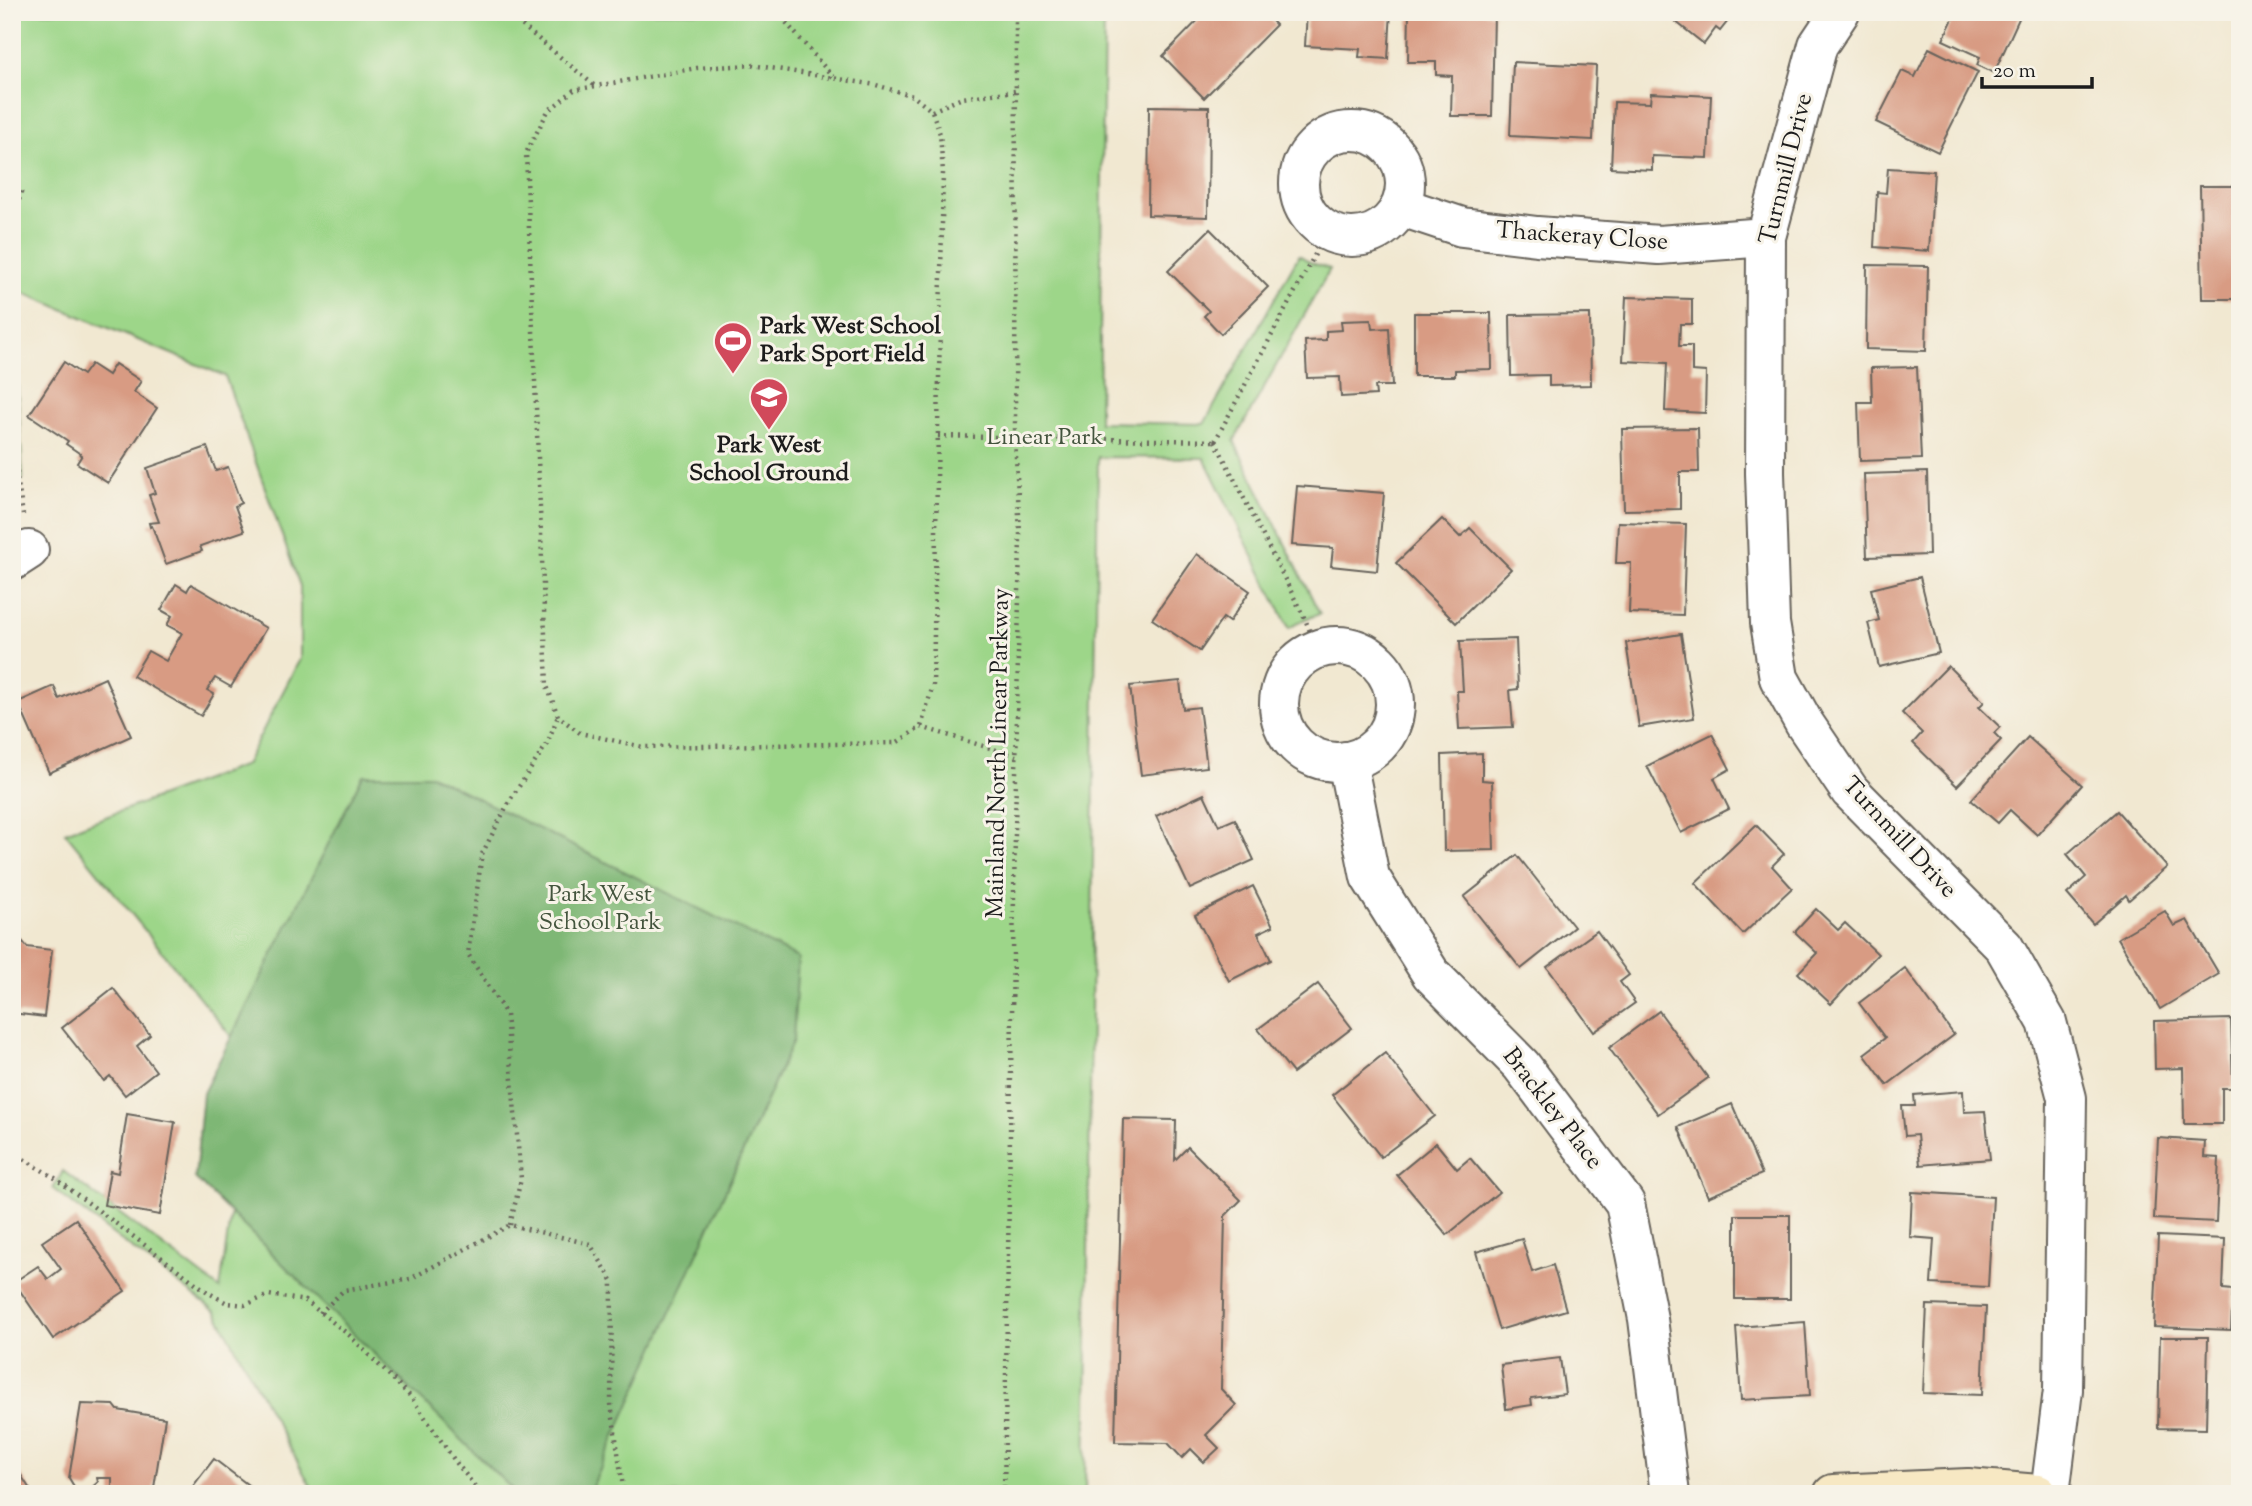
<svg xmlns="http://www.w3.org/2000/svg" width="2252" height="1506" font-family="'Sorts Mill Goudy',serif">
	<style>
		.green { fill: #9dd689; stroke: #5c7952; stroke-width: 2 }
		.forest { fill: #7eb775; stroke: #4d6a48; stroke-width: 2 }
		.building { fill: #d89b83 }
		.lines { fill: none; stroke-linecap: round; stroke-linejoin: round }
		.street-casing { stroke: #67635b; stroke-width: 42 }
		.secondary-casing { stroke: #67635b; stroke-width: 42 }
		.path { stroke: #67635b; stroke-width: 4.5; stroke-dasharray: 2 5; stroke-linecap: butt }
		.street { stroke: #fff; stroke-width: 38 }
		.secondary { stroke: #f7e8c3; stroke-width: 38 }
		.labels { text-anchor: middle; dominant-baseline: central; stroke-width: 6; stroke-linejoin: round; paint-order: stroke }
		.street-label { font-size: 24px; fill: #1c1c1c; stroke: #f7f3e8 }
		.poi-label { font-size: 24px; font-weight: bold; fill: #1c1c1c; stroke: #f7f3e8; text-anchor: start }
		.park-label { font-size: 24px; fill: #43543d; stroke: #f7f3e8 }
	</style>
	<rect width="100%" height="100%" fill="#f7f3e8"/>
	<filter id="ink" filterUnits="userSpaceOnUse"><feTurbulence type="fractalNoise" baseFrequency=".0143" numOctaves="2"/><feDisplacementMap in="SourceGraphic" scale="14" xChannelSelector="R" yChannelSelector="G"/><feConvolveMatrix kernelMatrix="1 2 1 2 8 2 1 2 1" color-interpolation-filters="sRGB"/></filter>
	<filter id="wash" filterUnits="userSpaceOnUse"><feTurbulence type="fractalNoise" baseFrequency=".00686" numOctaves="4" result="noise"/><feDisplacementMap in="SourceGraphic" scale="28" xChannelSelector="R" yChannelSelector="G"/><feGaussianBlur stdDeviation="1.57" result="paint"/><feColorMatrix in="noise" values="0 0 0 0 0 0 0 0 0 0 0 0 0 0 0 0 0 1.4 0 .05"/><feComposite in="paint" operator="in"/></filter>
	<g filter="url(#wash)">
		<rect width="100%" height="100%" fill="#f1e8d1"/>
		<g class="green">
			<polygon points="12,12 1104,12 1099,422 1204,424 1299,255 1312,263 1330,269 1234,441 1320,614 1305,619 1289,628 1204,458 1098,457 1085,1494 315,1494 216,1312 53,1189 63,1171 220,1289 252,1062 65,832 245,765 300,659 300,586 225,376 12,288"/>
			<polygon points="12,300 23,479 12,480"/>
		</g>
		<polygon class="forest" points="363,775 431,775 798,958 793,1041 589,1494 517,1494 195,1178 203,1093"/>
		<g id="blocks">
			<g class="building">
				<polygon points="1206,12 1264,12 1276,25 1204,98 1163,56"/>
				<polygon points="1307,12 1391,12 1388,59 1359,57 1360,49 1305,46"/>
				<polygon points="1409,12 1494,13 1492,116 1451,116 1452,76 1436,75 1436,62 1408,62"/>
				<polygon points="1681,12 1735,12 1720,31 1716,28 1704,44 1675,21"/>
				<polygon points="1956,12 2022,12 1994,73 1977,65 1980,57 1943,40"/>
				<polygon points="1929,48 1978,72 1938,152 1876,122 1902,71 1915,77"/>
				<polygon points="1513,62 1596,66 1593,140 1510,136"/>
				<polygon points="1651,93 1711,96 1708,158 1652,156 1652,170 1611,168 1614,102 1650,103"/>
				<polygon points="1149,106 1209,107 1208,217 1148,215"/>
				<polygon points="1888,168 1934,171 1929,251 1874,247 1877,192 1886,193"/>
				<polygon points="2200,186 2240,186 2240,299 2202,299"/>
				<polygon points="1210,229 1268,287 1221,334 1204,316 1209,311 1168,271"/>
				<polygon points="1867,265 1928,266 1926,351 1866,349"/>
				<polygon points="1626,297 1692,299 1692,324 1680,324 1679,346 1692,346 1692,371 1706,372 1705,413 1665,411 1667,363 1623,361"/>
				<polygon points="1414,313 1491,313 1492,369 1455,370 1455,376 1414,376"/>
				<polygon points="1590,314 1591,385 1549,386 1549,375 1511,376 1510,315"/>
				<polygon points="1371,320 1372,329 1389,328 1392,386 1375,386 1376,395 1341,397 1340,377 1307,378 1305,341 1326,340 1326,331 1342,330 1341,321"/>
				<polygon points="64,362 83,375 91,364 108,375 115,364 141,381 134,392 157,408 108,483 77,463 82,455 66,444 68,441 29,415"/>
				<polygon points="1917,367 1921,459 1860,461 1858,402 1872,402 1871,368"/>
				<polygon points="1698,428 1699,472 1680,472 1680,509 1624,510 1622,429"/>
				<polygon points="207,447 216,471 228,467 241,503 235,506 244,531 200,546 202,551 166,564 152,526 150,527 149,523 159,522 149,495 155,493 147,468"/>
				<polygon points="1927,472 1929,555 1867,557 1864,474"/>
				<polygon points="1297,486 1384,493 1377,571 1331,566 1333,548 1292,545"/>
				<polygon points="1442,519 1460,537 1470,528 1511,569 1456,623 1396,563"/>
				<polygon points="1618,522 1686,524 1683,615 1629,613 1631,563 1616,563"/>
				<polygon points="1197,554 1250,591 1229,622 1223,618 1200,651 1152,619"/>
				<polygon points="1920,577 1939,653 1879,667 1868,623 1879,620 1871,589"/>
				<polygon points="176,584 187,591 191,584 266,628 231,687 215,678 207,690 214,694 201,716 133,676 148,651 166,661 182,633 167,625 172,616 161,610"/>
				<polygon points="1681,634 1694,718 1639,727 1626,643"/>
				<polygon points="1516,639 1518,689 1510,690 1513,727 1459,729 1457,691 1463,691 1460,641"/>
				<polygon points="1948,666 1984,702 1979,707 2000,727 1994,733 2001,740 1957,786 1913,743 1922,733 1902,713"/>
				<polygon points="105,678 131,736 49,773 18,702 54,686 59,699"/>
				<polygon points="1180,681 1183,709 1199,707 1207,767 1141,775 1130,686"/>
				<polygon points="1712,734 1730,769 1714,778 1729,809 1681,833 1647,766"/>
				<polygon points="2028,737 2082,785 2037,835 2010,810 1998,823 1971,800"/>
				<polygon points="1482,753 1482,780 1492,781 1494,850 1444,851 1442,755"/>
				<polygon points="1204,794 1219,826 1235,819 1254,860 1190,889 1156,816"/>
				<polygon points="2117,811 2167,867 2129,900 2126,895 2093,924 2067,894 2086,877 2067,854"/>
				<polygon points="1756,825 1784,854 1772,866 1792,888 1743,934 1695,883"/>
				<polygon points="1517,855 1574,927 1521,969 1464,897"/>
				<polygon points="1253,886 1273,926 1258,933 1271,960 1229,981 1195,915"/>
				<polygon points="1816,909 1838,930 1845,923 1878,954 1831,1004 1798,973 1817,953 1795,932"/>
				<polygon points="2165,911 2174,926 2187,920 2219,974 2160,1009 2118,938"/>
				<polygon points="12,929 27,947 52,950 44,1017 12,1013"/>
				<polygon points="1597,931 1629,975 1620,982 1635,1003 1594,1032 1547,967"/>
				<polygon points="1905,968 1954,1035 1887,1085 1864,1054 1885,1038 1859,1003"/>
				<polygon points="1318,984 1352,1028 1293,1073 1258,1029"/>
				<polygon points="113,988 150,1035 137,1046 156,1071 125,1095 110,1076 104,1081 62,1028"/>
				<polygon points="1659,1011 1708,1078 1658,1114 1609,1048"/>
				<polygon points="2231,1019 2233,1088 2222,1088 2222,1124 2184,1124 2183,1068 2155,1069 2154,1021"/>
				<polygon points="1385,1053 1435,1116 1381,1157 1332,1095"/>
				<polygon points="1963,1091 1964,1112 1985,1111 1990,1159 1920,1165 1917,1135 1905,1136 1902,1106 1915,1106 1914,1095"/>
				<polygon points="1732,1104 1762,1174 1708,1197 1678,1127"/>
				<polygon points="127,1114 175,1122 160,1215 104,1205 110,1171 118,1173"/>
				<polygon points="1123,1119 1176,1120 1175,1160 1188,1147 1241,1200 1225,1216 1221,1389 1236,1405 1206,1435 1219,1448 1204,1462 1191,1449 1182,1458 1168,1443 1115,1442"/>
				<polygon points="2158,1138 2205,1141 2204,1157 2219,1158 2216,1222 2154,1219"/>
				<polygon points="1436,1143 1457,1169 1470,1158 1499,1192 1447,1235 1397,1175"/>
				<polygon points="1912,1192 1993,1197 1988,1287 1931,1284 1934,1239 1910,1237"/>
				<rect x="1735" y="1215" width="55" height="84"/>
				<polygon points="76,1219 125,1291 53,1339 14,1282 38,1266 48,1279 61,1269 42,1242"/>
				<polygon points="2158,1236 2225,1239 2223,1289 2233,1290 2231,1330 2154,1327"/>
				<polygon points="1522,1239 1532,1272 1553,1265 1566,1310 1499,1330 1476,1252"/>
				<polygon points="1927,1305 1986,1307 1982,1395 1923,1393"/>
				<polygon points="1805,1322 1810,1396 1741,1400 1736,1327"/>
				<polygon points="2160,1337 2208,1337 2206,1429 2158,1428"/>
				<polygon points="1560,1358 1565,1394 1531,1398 1532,1405 1506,1409 1501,1365"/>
				<polygon points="81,1404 114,1405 118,1410 165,1418 153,1494 112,1494 112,1478 97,1478 98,1482 89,1490 75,1488 69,1478"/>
				<polygon points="214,1459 260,1494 187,1494"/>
				<polygon points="12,1461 33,1494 12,1494"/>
			</g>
		</g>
	</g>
	<g filter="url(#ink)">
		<use href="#blocks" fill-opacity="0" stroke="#67635b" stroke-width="2"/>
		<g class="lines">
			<g class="street-casing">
				<g id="street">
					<polyline points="1840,12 1818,45 1766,237 1765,473 1770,623 1779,678 1804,723 1850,791 2004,947 2047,1022 2067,1098 2063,1390 2050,1494"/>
					<circle cx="1352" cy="184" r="53"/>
					<polyline points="1402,207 1462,227 1537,236 1659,245 1766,237"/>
					<polyline points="12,561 29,550"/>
					<circle cx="1337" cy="704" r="58"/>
					<polyline points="1347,761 1370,877 1431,974 1521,1065 1625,1203 1648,1319 1670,1494"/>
				</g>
			</g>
			<g class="secondary-casing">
				<polyline id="secondary" points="1833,1494 1968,1488 2038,1494"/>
			</g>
			<g class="path">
				<polyline points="506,12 595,86"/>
				<polyline points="777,12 833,77"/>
				<polygon points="752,65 876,85 913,96 932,111 940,134 943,172 933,685 921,727 896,743 643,747 580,733 558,716 547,686 526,153 548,111 574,90 697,68"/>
				<polyline points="932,111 962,98 1015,91"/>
				<polyline points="12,227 22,189"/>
				<polyline points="12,423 18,483 23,515"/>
				<polyline points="938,436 1215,441"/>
				<polyline points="1215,441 1327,232"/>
				<polyline points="1215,441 1305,619 1317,649"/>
				<polyline points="921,727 1016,756"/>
				<polyline points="12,1152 55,1178 209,1293 227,1303 245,1305 269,1295 306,1301 349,1335 411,1397 455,1461 481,1494"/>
				<polyline points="510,1225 521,1179 506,1014 468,954 482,854 510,800 547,744 558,716"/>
				<polyline points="320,1313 344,1290 410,1279 510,1225 590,1244 612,1280 611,1404 624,1494"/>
				<polyline points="1004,1494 1020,534 1015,438 1016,12"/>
			</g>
			<use href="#street" class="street"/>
			<use href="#secondary" class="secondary"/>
		</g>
	</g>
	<defs>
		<g id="stadium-pin" transform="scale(2.0125)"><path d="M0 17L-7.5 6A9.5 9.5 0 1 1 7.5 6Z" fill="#d1495b" stroke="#f7f3e8"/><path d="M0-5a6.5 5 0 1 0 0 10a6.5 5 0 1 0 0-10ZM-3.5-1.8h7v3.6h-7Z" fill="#fff"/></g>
		<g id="school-pin" transform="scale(2.0125)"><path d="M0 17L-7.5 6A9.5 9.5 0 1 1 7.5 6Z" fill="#d1495b" stroke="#f7f3e8"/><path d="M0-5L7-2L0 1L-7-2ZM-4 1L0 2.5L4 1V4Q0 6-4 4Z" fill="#fff"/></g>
	</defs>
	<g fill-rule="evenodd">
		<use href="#stadium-pin" x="733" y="341"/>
		<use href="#school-pin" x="769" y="397"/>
	</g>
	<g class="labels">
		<g class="street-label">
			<text transform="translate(1787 169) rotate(-76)">Turnmill Drive</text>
			<text transform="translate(1582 237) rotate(4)">Thackeray Close</text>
			<text transform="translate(999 753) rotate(-89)">Mainland North Linear Parkway</text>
			<text transform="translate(1899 838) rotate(47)">Turnmill Drive</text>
			<text transform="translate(1552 1109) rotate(52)">Brackley Place</text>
		</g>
		<g class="poi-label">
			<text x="760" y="327">Park West School<tspan x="760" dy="28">Park Sport Field</tspan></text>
			<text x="769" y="446" text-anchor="middle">Park West<tspan x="769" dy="28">School Ground</tspan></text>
		</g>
		<g class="park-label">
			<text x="1045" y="438">Linear Park</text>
			<text x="600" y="895">Park West<tspan x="600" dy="28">School Park</tspan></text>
		</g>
	</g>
	<rect width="2252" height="1506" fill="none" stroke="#f7f3e8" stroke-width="42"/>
	<path d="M1982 77v10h110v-10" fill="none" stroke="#1c1c1c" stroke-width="3.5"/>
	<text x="1993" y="77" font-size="21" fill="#1c1c1c" stroke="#f7f3e8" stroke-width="5" paint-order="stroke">20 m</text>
</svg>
